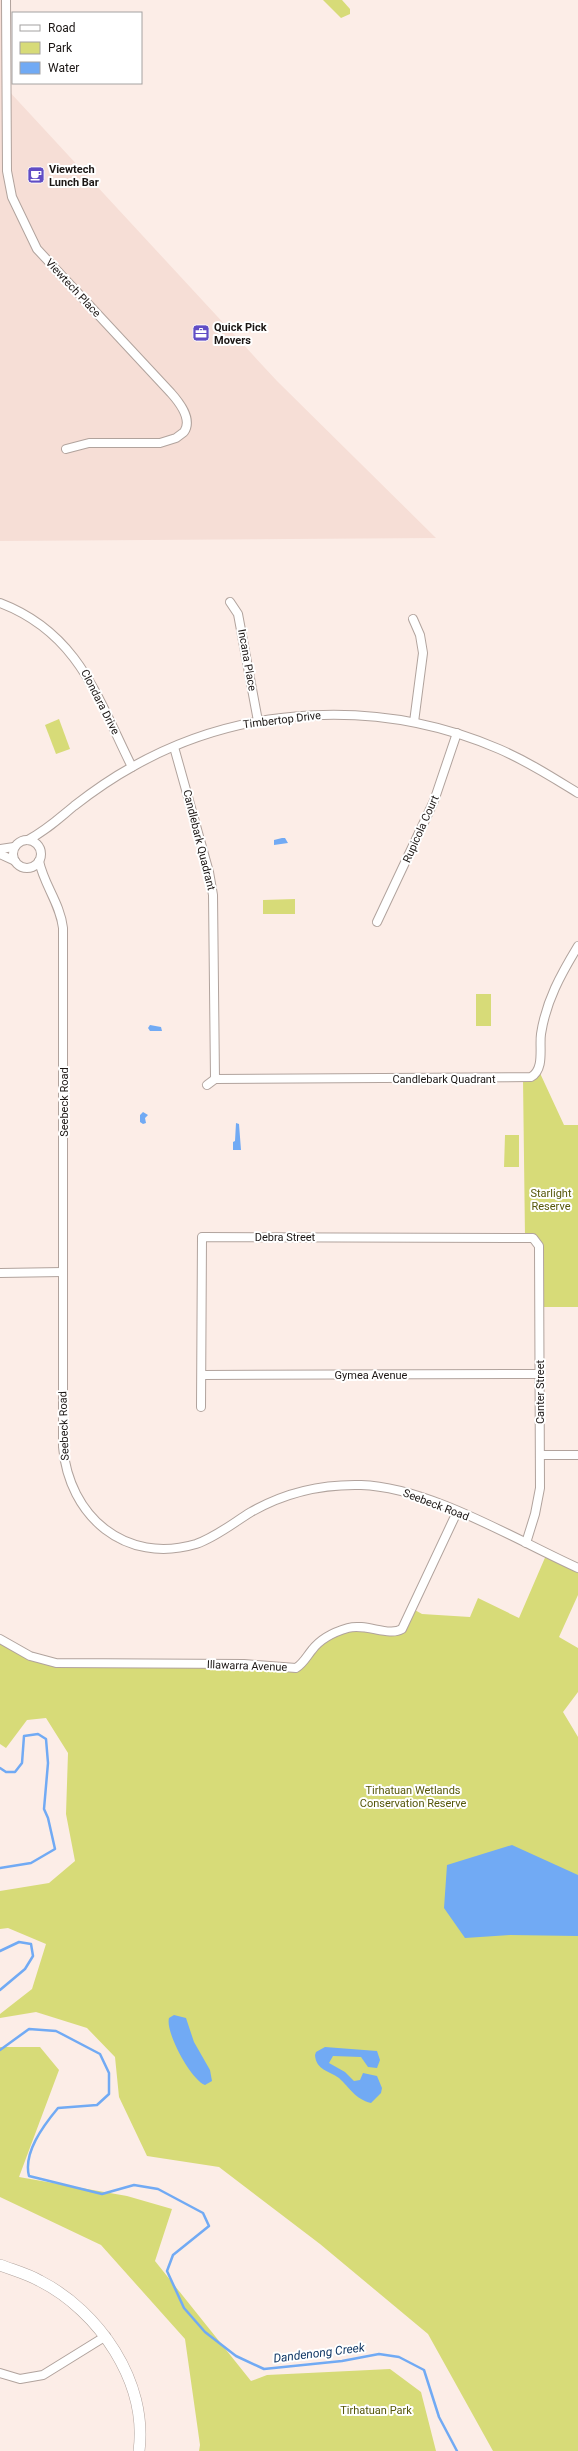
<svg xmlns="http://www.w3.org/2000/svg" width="578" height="2451" font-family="Roboto,sans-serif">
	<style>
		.built { fill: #f6ded6 }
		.green { fill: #d7db78 }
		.water { fill: #71aaf4 }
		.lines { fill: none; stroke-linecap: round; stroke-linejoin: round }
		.stream { stroke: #71aaf4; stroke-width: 2.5 }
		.street-casing { stroke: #b1a39d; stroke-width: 10 }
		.secondary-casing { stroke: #b1a39d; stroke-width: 12 }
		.street { stroke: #fff; stroke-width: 8 }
		.secondary { stroke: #fff; stroke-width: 11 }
		.labels { text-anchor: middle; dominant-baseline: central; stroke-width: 4; stroke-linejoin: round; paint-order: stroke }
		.poi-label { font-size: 11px; font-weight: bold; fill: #1c1715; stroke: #fff; text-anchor: start }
		.street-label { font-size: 11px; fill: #1c1715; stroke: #fff }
		.park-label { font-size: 11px; fill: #56570a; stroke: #fff }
		.water-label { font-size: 12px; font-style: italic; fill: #103765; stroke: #fff }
	</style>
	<rect width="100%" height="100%" fill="#fcede7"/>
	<polygon class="built" points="0,0 6,0 7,89 277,381 436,538 0,541"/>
	<g class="green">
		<polygon points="323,0 342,0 350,9 350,14 341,18"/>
		<polygon points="59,719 70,749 56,754 45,725"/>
		<polygon points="295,899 295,914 263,914 263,900"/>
		<rect x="476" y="994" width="15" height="32"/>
		<polygon points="539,1071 564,1125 578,1125 578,1307 540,1307 539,1246 525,1237 523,1079"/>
		<polygon points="505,1135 519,1135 519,1167 504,1167"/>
		<polygon points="547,1553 578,1568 578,1595 559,1637 578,1648 578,1692 563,1712 578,1737 578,2451 493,2451 428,2334 320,2244 219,2167 147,2156 119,2097 115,2057 87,2028 36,2012 0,2018 0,2014 32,1989 46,1944 8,1928 0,1929 0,1891 49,1883 75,1861 66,1814 68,1753 46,1718 27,1720 6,1748 0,1744 0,1639 39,1660 292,1669 311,1650 349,1628 395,1632 413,1609 422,1614 470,1617 478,1598 519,1618"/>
		<polygon points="0,2047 40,2047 59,2070 19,2177 127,2196 172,2209 155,2261 251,2381 267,2375 390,2369 421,2392 436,2451 199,2451 200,2445 185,2339 101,2245 0,2197"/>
	</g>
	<g class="water">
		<polygon points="282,838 285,838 288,843 274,845 274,840"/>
		<polygon points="150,1025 161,1027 162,1031 150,1031 148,1028"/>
		<polygon points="143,1112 148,1115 145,1118 146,1123 143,1124 140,1122 140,1115"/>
		<polygon points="236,1123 239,1124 241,1150 233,1150 233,1142 235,1141"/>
		<polygon points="512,1845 578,1875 578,1936 510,1935 465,1938 444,1908 447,1865"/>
		<path d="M 174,2015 L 186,2018 L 194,2042 L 210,2070 L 212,2081 L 205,2085 C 191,2080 165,2032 169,2018 Z"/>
		<path d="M 325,2047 L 377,2051 L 380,2060 L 377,2068 L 368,2067 L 361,2057 L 333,2056 L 329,2063 L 345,2072 L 354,2081 L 360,2080 L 363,2073 L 377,2076 L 382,2088 L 381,2093 L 371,2103 C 355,2099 350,2088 339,2078 C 329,2071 316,2070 315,2055 L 316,2052 Z"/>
	</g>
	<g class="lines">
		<g class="stream">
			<polyline points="0,1768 6,1772 15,1772 22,1763 24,1736 38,1734 46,1739 48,1763 44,1809 48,1818 55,1849 31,1863 0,1868"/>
			<polyline points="0,1951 19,1942 31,1944 33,1956 25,1969 0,1990"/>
			<path d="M 0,2050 L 29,2029 L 56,2031 L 100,2054 L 109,2073 L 109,2094 L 97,2105 L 58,2108 C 43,2126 23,2153 29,2176 L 102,2194 L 134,2185 L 158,2189 L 203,2213 L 209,2226 L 173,2255 L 167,2271 L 184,2308 L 205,2332 L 236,2356 L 264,2369 L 342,2361 L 379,2354 L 399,2357 L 424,2370 L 439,2417 L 457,2451"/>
		</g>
		<g class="street-casing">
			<g id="street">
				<path d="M 6,0 L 7,171 L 12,197 L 37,249 L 171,393 C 179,402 193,419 184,432 L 176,438 L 160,443 L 89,443 L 66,449"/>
				<polyline points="230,602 238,614 258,721"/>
				<path d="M 0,603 C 79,633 98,699 132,767"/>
				<polyline points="413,619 420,635 423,653 414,722"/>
				<path d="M 174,747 L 209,872 L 213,895 L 215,1079 L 531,1077 C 545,1069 539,1047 541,1034 C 546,1001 561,974 578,946"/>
				<path d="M 28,840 C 48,829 57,820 74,806 C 92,792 112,778 132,767 C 243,704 381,698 499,749 C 527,761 552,777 578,793"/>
				<circle cx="27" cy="854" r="14"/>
				<polyline points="0,849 14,847"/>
				<polyline points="0,854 15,861"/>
				<path d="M 39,861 C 44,885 60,903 63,928 L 63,1447 C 69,1516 125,1565 196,1544 C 216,1537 233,1523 251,1512 C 284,1493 323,1484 361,1485 C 429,1487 516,1540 578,1568"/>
				<polyline points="377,922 434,801 457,733"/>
				<polyline points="207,1085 215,1079"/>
				<polyline points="0,1273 63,1272"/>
				<polyline points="202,1375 540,1374"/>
				<polyline points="201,1407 202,1237 533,1238 539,1246 540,1488 535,1514 526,1543"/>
				<polyline points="540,1455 578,1455"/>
				<path d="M 0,1639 L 30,1656 L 56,1663 L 244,1664 L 296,1668 C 303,1664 307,1656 312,1650 C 321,1638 334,1632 348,1628 C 366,1623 389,1637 402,1629 L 457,1512"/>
				<polyline points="0,2373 20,2379 43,2375 106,2336"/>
			</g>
		</g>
		<g class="secondary-casing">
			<path id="secondary" d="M 0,2265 C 13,2270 28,2274 40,2281 C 99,2311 148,2382 139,2451"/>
		</g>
		<use href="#street" class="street"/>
		<use href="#secondary" class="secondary"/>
	</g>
	<defs>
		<g id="cafe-square" transform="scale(0.9)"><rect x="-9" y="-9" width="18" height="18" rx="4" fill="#614dc5" stroke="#fff"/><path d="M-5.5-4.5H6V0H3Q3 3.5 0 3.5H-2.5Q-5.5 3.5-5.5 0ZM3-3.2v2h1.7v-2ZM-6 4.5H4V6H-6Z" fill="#fff"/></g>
		<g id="office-square" transform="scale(0.9)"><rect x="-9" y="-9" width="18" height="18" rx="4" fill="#614dc5" stroke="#fff"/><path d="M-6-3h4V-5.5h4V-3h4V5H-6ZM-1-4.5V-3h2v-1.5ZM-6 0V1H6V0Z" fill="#fff"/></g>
	</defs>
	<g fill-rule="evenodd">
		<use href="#cafe-square" x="36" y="175"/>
		<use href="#office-square" x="201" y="333"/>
	</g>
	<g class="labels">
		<g class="poi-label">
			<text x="49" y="169">Viewtech<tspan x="49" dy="13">Lunch Bar</tspan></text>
			<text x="214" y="327">Quick Pick<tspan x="214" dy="13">Movers</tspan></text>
		</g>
		<g class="street-label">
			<text transform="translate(73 288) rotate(47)">Viewtech Place</text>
			<text transform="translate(247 660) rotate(80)">Incana Place</text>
			<text transform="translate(100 702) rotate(63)">Clondara Drive</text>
			<text transform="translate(282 720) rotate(-7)">Timbertop Drive</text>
			<text transform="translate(421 829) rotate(-66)">Rupicola Court</text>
			<text transform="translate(199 840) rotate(76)">Candlebark Quadrant</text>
			<text x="444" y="1079">Candlebark Quadrant</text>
			<text transform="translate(64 1102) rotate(-90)">Seebeck Road</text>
			<text x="285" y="1237">Debra Street</text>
			<text x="371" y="1375">Gymea Avenue</text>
			<text transform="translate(540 1392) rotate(-90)">Canter Street</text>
			<text transform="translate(64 1426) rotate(-92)">Seebeck Road</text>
			<text transform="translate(436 1505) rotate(21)">Seebeck Road</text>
			<text transform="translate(247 1666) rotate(2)">Illawarra Avenue</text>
		</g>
		<g class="park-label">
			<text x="551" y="1193">Starlight<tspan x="551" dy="13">Reserve</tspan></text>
			<text x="413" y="1790">Tirhatuan Wetlands<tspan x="413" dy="13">Conservation Reserve</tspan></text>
			<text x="376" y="2410">Tirhatuan Park</text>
		</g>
		<g class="water-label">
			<text transform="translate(319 2353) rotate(-7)">Dandenong Creek</text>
		</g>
	</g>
	<rect x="12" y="12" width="130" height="72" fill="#ffffff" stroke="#a4a2a1"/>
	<rect x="20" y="25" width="20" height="6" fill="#ffffff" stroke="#a4a2a1"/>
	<text x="48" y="32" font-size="12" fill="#1c1715">Road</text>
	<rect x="20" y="42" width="20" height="12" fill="#d7db78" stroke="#a4a2a1"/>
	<text x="48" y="52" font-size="12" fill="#1c1715">Park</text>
	<rect x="20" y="62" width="20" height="12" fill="#71aaf4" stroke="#a4a2a1"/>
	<text x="48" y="72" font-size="12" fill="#1c1715">Water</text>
</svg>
